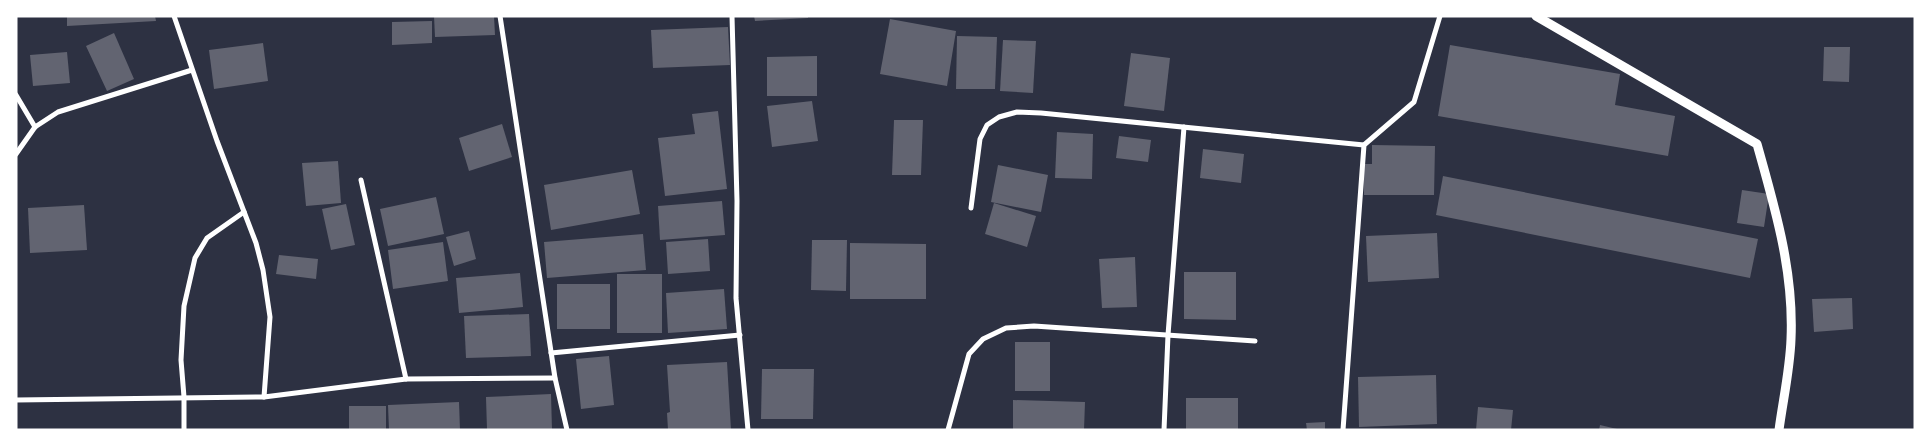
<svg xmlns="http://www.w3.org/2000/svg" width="1931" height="446" font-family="Overpass,sans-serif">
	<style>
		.building { fill: #626471 }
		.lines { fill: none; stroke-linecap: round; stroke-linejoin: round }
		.minor { stroke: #fff; stroke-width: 5 }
		.tertiary { stroke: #fff; stroke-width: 9 }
	</style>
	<rect width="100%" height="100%" fill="#2d3142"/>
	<g class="building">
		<polygon points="67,16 155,16 156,21 67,26"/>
		<polygon points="434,16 494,16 495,35 435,37"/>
		<polygon points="754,16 808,16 808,18 755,21"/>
		<polygon points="890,19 956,31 947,86 880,74"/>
		<polygon points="432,21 432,43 392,45 392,22"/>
		<polygon points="728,27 730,65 653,68 651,30"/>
		<polygon points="114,33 134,79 107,91 86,46"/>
		<polygon points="957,36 997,37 995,89 956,89"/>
		<polygon points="1003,40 1036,41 1033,93 1000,91"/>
		<polygon points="263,43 268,81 214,89 209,50"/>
		<polygon points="1450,45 1620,74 1615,105 1675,116 1668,156 1438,116"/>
		<polygon points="1824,47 1850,47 1849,82 1823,81"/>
		<polygon points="67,52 70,83 33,86 30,55"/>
		<polygon points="1131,53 1170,58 1164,111 1124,106"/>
		<polygon points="817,56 817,96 767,96 767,57"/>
		<polygon points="812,101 818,141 772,147 767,106"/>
		<polygon points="718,111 727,189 665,196 658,138 695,134 692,114"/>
		<polygon points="894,120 923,120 921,175 892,175"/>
		<polygon points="502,124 512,157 469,171 459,138"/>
		<polygon points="1057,132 1093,134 1092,179 1055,178"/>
		<polygon points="1119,136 1151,140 1148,162 1116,158"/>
		<polygon points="1372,145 1435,146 1434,195 1364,195 1364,164 1372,164"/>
		<polygon points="1203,149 1244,154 1241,183 1200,178"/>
		<polygon points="338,161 341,203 306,206 302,163"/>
		<polygon points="998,165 1048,175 1041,212 991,202"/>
		<polygon points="632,170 640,214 551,230 544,185"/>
		<polygon points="1443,176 1758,239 1750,278 1436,215"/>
		<polygon points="1742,190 1769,194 1764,227 1737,223"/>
		<polygon points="436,197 444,234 388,246 380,209"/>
		<polygon points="722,201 725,235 660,240 658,206"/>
		<polygon points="994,203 1036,216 1027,247 985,234"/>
		<polygon points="346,204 355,245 331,250 322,209"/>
		<polygon points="84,205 87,250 30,253 28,208"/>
		<polygon points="469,231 476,259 454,266 446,237"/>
		<polygon points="1437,233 1439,278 1368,282 1366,236"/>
		<polygon points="643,234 646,270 547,278 544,242"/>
		<polygon points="708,239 710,271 668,274 666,242"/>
		<polygon points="812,240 847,240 846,291 811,290"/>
		<polygon points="443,242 448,281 393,289 388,250"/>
		<polygon points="850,243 926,244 926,299 850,299"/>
		<polygon points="279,255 318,259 316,279 276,274"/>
		<polygon points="1135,257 1137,307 1102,308 1099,259"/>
		<polygon points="1184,272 1236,272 1236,320 1184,319"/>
		<polygon points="520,273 523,307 459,313 456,278"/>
		<rect x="617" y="274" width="45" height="59"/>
		<rect x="557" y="284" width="53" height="45"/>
		<polygon points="724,289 727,329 668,333 666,293"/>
		<polygon points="1852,298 1853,329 1814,332 1812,299"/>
		<polygon points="529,314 531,356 466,358 464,316"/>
		<rect x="1015" y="342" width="35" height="49"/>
		<polygon points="609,356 614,405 581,409 576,359"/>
		<polygon points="727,362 731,430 668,430 667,413 670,412 667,365"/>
		<polygon points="762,369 814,369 813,419 761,419"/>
		<polygon points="1436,375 1437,424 1359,427 1358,377"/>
		<polygon points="551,394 552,430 487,430 486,397"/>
		<rect x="1186" y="398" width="52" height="32"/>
		<polygon points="1013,400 1085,402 1084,430 1013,430"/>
		<polygon points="459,402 460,430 389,430 388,405"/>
		<rect x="349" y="406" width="37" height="24"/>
		<polygon points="1478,407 1513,410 1511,430 1476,430"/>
		<polygon points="1325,422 1325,430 1307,430 1306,423"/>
		<polygon points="1600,425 1617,429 1617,430 1599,430"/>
	</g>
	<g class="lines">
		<g class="minor">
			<polyline points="174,16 217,141 256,243 263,270 270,317 264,397"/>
			<polyline points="500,16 555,378 567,430"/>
			<polyline points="732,16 737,201 736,298 748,430"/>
			<polyline points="16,95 35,127"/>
			<polyline points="16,154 35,127 58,112 192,70"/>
			<polyline points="361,180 406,379"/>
			<polyline points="971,208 980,139 987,125 999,117 1017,112 1041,113 1364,145"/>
			<polyline points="551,353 740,335"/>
			<polyline points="16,400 264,397 406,379 555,378"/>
			<polyline points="184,430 184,397 181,360 184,306 195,258 207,238 244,212"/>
			<polyline points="948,430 969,354 983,339 1006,328 1034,326 1255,341"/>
			<polyline points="1164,430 1168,335 1184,127"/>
			<polyline points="1343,430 1364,145 1414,102 1440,16"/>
		</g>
		<path class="tertiary" d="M 1536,16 L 1757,144 C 1775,208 1794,271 1791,339 C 1790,369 1783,400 1779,430"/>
	</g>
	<rect width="1931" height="446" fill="none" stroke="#ffffff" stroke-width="35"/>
</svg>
